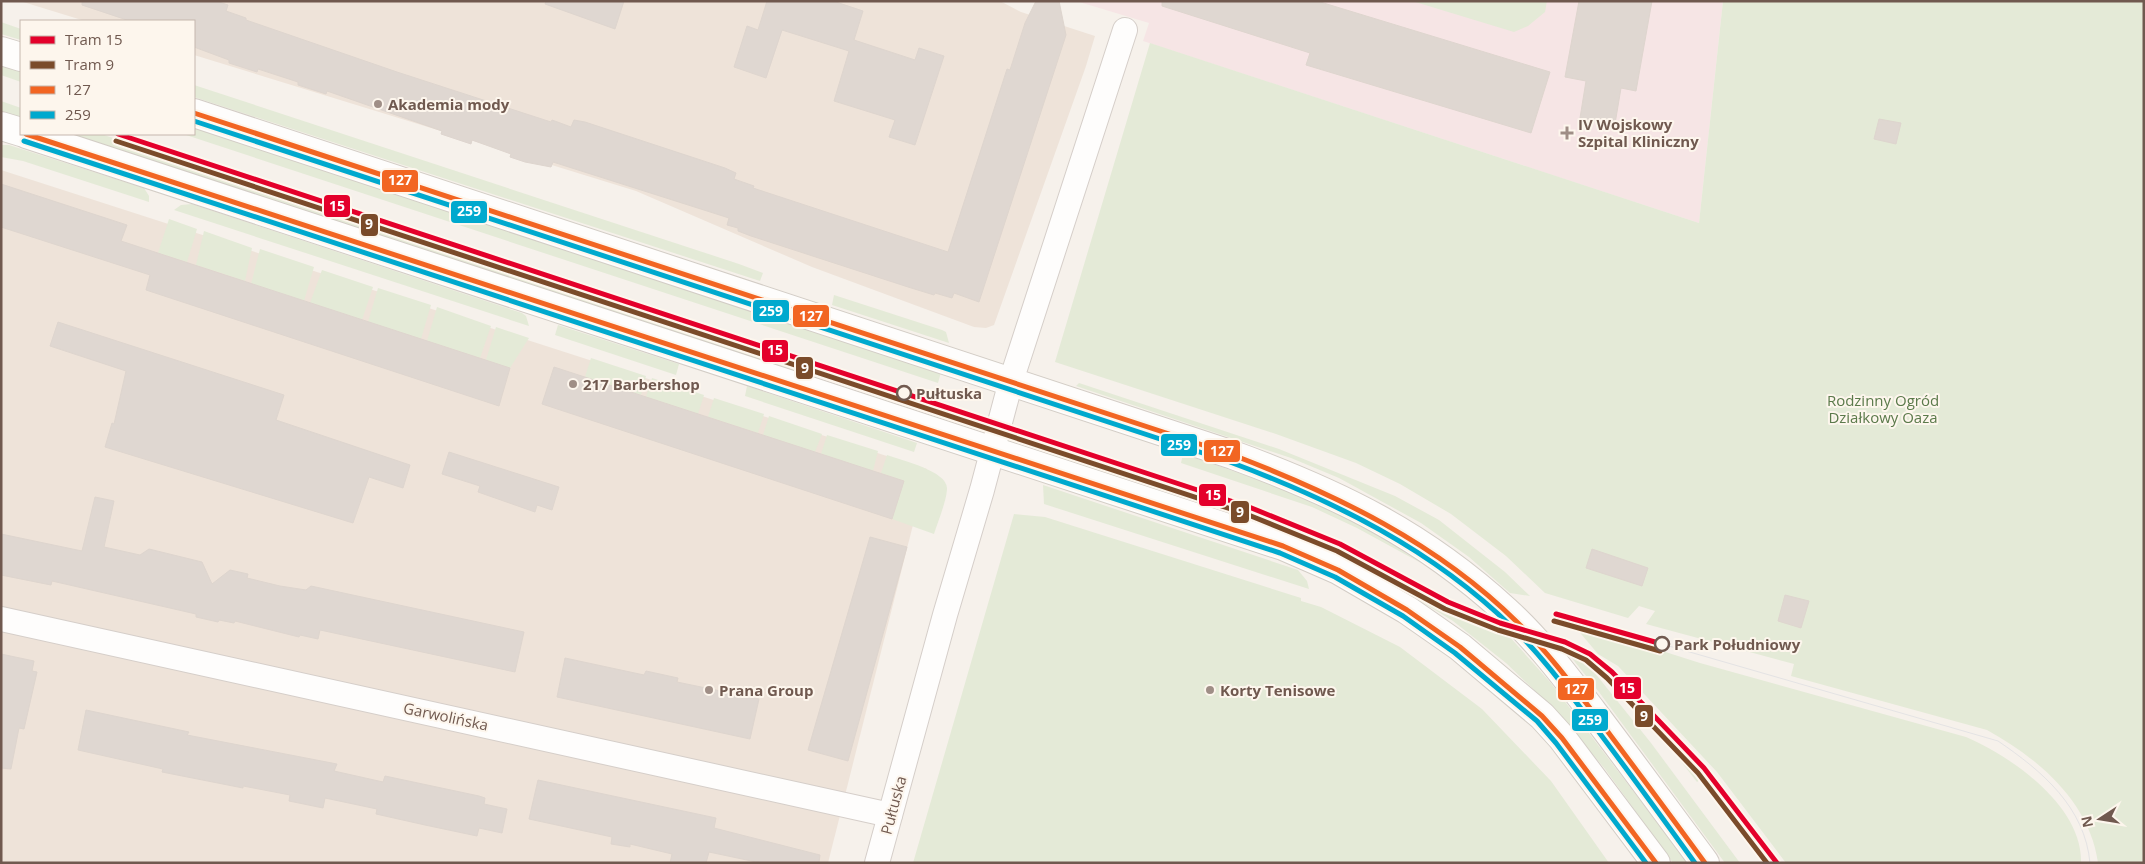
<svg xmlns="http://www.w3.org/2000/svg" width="2145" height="864" font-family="'Open Sans',sans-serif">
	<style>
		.residential { fill: #eee3d9 }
		.medical { fill: #f6e5e5 }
		.green { fill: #e4ead7 }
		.building { fill: #dfd7d1; stroke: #ded5ce }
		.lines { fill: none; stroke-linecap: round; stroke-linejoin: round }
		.street-casing { stroke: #d5cec9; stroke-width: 26 }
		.secondary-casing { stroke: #d3cdc6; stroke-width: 30 }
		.street { stroke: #fefdfc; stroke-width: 24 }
		.secondary { stroke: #fefdfc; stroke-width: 28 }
		.tram { stroke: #e4e3e4; stroke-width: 1 }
		.bus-1-casing { stroke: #fdf6ed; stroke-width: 9 }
		.bus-2-casing { stroke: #fdf6ed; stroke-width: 9 }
		.bus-1 { stroke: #f26522; stroke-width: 5 }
		.bus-2 { stroke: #00a9ce; stroke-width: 5 }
		.tram-1-casing { stroke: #fdf6ed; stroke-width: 9 }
		.tram-2-casing { stroke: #fdf6ed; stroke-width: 9 }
		.tram-1 { stroke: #e4002b; stroke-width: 5 }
		.tram-2 { stroke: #7a4b2a; stroke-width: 5 }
		.poi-dot { fill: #9f8e86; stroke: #fdf6ed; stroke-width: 2 }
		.stop-dot { fill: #fdf6ed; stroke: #70594f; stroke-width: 2.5 }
		.labels { text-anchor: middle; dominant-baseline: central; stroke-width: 4; stroke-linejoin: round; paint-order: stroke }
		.poi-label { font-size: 15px; font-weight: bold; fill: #70594f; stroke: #fdf6ed; text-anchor: start }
		.stop-label { font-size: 15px; font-weight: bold; fill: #70594f; stroke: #fdf6ed; text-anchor: start }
		.park-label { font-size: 15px; fill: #5b7a4b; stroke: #fdf6ed }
		.street-label { font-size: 15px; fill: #70594f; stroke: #fdf6ed }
		.line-badge { stroke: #fdf6ed; stroke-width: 2 }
		.badge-label { font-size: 14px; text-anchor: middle; font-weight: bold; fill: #fff }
	</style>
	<rect width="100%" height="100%" fill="#f6f1eb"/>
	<g class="residential">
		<polygon points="20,1 1000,1 1021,12 1095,36 1086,66 994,325 986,328 974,327 812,267 636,191 194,55 194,21 85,21"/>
		<polygon points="1,170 927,469 828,863 1,863"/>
	</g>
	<polygon class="medical" points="1076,1 1723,1 1699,223 1143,41 1149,23"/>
	<g class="green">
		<polygon points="1412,1 1547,1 1545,12 1528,26 1514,32"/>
		<path d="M 1723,1 L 2144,1 L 2144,863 L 2098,863 C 2090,802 2038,758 1987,730 L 1791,676 L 1794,664 L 1646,624 L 1655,611 L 1639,606 L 1628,618 L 1545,593 L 1506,556 L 1451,514 L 1400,484 L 1356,463 L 1276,434 L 1055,362 L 1150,43 L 1699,223 Z"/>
		<polygon points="1,22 21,29 21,40 1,34"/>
		<polygon points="1,64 21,71 21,82 1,75"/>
		<polygon points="194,85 739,264 763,273 760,281 194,97"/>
		<polygon points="1,101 21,108 21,118 1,111"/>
		<polygon points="194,128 941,372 938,383 183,134 194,134"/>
		<polygon points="70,134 101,134 807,366 805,374"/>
		<polygon points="1,145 9,145 144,188 149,196 149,202 23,161 1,157"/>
		<polygon points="192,204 522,313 526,316 529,326 174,210 181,205"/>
		<polygon points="169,219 197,229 187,262 158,253"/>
		<polygon points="204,231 252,248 245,281 196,265"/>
		<polygon points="260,249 314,267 304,301 251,284"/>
		<polygon points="322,270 373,287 362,320 310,303"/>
		<polygon points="378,288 431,305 421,339 368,322"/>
		<polygon points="834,295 942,330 946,332 949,343 832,305"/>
		<polygon points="437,307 491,326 480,358 427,341"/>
		<polygon points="558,325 679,364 676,375 555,335"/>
		<polygon points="496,327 529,338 510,368 486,360"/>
		<polygon points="591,358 646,376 641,395 585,377"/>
		<polygon points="652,378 704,395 698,414 646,397"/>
		<polygon points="1079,383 1279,449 1395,496 1439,520 1505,572 1530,596 1510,593 1469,557 1421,523 1339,478 1291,458 1076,386"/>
		<polygon points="747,386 917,443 914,452 745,396"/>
		<polygon points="714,398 764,414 758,433 708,417"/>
		<polygon points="769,416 822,434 815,452 763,435"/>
		<polygon points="827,435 878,451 873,471 821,454"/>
		<polygon points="1054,447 1302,533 1364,563 1435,603 1465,618 1500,626 1550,682 1688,863 1673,863 1605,769 1552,707 1506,663 1453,621 1368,569 1312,542 1254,521 1051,455"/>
		<path d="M 1183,454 C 1242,474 1304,494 1360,524 C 1381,535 1401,550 1421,563 L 1357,528 L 1312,507 L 1181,463 Z"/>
		<path d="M 887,455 C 901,460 947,471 947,488 C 947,500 938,521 934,534 L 892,519 L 904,481 L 881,473 Z"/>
		<polygon points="1043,485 1298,570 1307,581 1309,589 1044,504"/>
		<polygon points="1014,514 1045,517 1301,598 1301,601 1321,607 1400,647 1482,709 1551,781 1609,863 913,863"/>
		<path d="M 1571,622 L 1700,663 L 1966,737 C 2012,757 2083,806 2081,863 L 1786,863 L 1717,772 L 1618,666 L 1598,654 Z"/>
		<polygon points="1563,647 1578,652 1651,743 1740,863 1725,863 1599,692"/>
		<polygon points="1633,700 1705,775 1697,782"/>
	</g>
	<g class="building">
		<polygon points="82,1 216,1 228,5 226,11 246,18 246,20 397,72 551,122 552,120 571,127 574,120 585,122 725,168 736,173 734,179 754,186 753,188 948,252 1007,69 1010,70 1025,23 1036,1 1059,1 1066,35 979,302 954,293 952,298 935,293 934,295 908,287 751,236 738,231 738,228 727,225 729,218 553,162 551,167 525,162 510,157 511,154 472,140 471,144 441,134 442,131 327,91 326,94 298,85 298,82 258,69 257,72 229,63 229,60 194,47 194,21 130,21 82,5"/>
		<polygon points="546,1 624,1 615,29 545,4"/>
		<polygon points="767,1 833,1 863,11 854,40 915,60 919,48 944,56 915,145 889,137 895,120 834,101 849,51 782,30 766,78 734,67 747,26 758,30"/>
		<polygon points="1162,1 1317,1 1550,72 1531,133 1306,65 1310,53 1162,6"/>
		<polygon points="1579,1 1652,1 1636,91 1621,88 1615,124 1580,118 1586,81 1565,77"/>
		<polygon points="1879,119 1901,123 1896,144 1874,139"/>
		<polygon points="1,184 127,225 121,241 510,368 499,406 146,290 150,275 1,227"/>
		<polygon points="58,322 284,395 276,420 410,465 403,488 369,477 353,523 105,447 112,423 114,424 126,371 50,346"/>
		<polygon points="554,367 904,481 892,519 542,404"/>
		<polygon points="449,452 559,487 552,510 537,505 535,512 478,492 480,486 442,474"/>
		<polygon points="95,497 114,501 104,547 140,555 149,549 202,562 212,584 230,570 248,574 247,578 280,586 306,590 311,586 524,632 515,672 320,630 318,639 300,635 299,637 235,621 234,623 219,620 218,622 196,617 196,614 52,581 51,585 1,575 1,534 82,551"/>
		<polygon points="870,537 907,547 848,761 808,750"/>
		<polygon points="1592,549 1648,568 1642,586 1586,568"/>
		<polygon points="1785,595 1809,601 1801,628 1778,621"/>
		<polygon points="1,654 34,661 32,671 37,672 24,729 19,728 11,769 1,768"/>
		<polygon points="565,658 644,675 646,671 678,678 677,682 759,699 750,739 557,697"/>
		<polygon points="86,710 189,732 187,735 337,764 334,771 383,782 385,776 479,796 485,798 484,804 507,809 502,833 479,828 477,836 425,825 376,814 377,809 325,798 323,808 289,801 290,795 243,786 243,788 162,772 163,769 78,750"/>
		<polygon points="538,780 716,818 714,828 820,855 819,863 761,863 709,852 706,863 670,863 672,854 630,844 630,847 611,844 612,837 529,819"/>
	</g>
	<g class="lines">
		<g class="street-casing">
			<g id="street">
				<polyline points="1,619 890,815"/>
				<polyline points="877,863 945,615 982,490 1011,381 1125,30"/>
			</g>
		</g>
		<g class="secondary-casing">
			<g id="secondary">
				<polyline points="1,51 21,57"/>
				<path d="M 194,113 L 1233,455 C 1339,494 1422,534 1506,611 C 1539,641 1565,676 1592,711 C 1630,761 1667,812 1705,863"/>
				<polyline points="1,126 21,132"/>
				<polyline points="26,134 1283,546 1338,570 1407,610 1460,647 1542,716 1562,738 1656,863"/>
			</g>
		</g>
		<use href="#street" class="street"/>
		<use href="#secondary" class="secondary"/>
		<path class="tram" d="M 1662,644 L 1998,741 C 2042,771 2085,807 2090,863"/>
		<g class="bus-1-casing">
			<g id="bus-1">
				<path d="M 194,113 L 1233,455 C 1337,495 1437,543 1517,622 C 1548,652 1573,686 1599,720 C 1635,768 1670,815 1705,863"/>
				<polyline points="26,134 1283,546 1338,570 1407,610 1460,647 1542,716 1562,738 1656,863"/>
			</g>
		</g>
		<g class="bus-2-casing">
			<g id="bus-2">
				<path d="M 194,121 L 1230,462 C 1334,501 1432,549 1512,627 C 1542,656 1567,690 1592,723 C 1627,769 1661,816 1695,863"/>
				<polyline points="24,141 1280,553 1335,577 1403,616 1455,653 1537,721 1556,743 1646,863"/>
			</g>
		</g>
		<use href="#bus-1" class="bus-1"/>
		<use href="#bus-2" class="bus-2"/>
		<g class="tram-1-casing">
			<g id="tram-1">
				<polyline points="118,134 1249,507 1340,544 1448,602 1500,623 1565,642 1590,654 1612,672 1704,768 1777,863"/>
				<polyline points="1556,614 1662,644"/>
			</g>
		</g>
		<g class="tram-2-casing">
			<g id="tram-2">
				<polyline points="116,141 1246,514 1337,551 1445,609 1498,630 1562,649 1586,660 1607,678 1698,773 1767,863"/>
				<polyline points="1554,621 1660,651"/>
			</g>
		</g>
		<use href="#tram-1" class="tram-1"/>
		<use href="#tram-2" class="tram-2"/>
	</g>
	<g class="poi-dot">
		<circle cx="378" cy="104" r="5"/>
		<path d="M1564.5 125.5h5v5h5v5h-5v5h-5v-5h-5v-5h5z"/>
		<circle cx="573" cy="384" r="5"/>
		<circle cx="709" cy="690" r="5"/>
		<circle cx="1210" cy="690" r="5"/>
	</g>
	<g class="stop-dot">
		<circle cx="904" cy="393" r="7"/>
		<circle cx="1662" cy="644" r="7"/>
	</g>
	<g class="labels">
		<g class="poi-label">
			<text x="388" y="104">Akademia mody</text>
			<text x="1578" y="124">IV Wojskowy<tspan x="1578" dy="17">Szpital Kliniczny</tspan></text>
			<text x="583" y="384">217 Barbershop</text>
			<text x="719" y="690">Prana Group</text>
			<text x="1220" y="690">Korty Tenisowe</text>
		</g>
		<g class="stop-label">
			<text x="916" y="393">Pułtuska</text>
			<text x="1674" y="644">Park Południowy</text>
		</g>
		<g class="park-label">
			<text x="1883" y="400">Rodzinny Ogród<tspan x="1883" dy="17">Działkowy Oaza</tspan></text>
		</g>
		<g class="street-label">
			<text transform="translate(446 716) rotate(12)">Garwolińska</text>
			<text transform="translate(893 805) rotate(-75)">Pułtuska</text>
		</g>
	</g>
	<g class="line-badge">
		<rect x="381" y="169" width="38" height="24" rx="5" fill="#f26522"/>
		<rect x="323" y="194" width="28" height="24" rx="5" fill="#e4002b"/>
		<rect x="450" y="200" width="38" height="24" rx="5" fill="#00a9ce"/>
		<rect x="360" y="213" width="19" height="24" rx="5" fill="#7a4b2a"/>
		<rect x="752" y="299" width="38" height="24" rx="5" fill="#00a9ce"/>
		<rect x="792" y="304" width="38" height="24" rx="5" fill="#f26522"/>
		<rect x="761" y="339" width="28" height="24" rx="5" fill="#e4002b"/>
		<rect x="795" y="356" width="19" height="24" rx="5" fill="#7a4b2a"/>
		<rect x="1160" y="433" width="38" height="24" rx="5" fill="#00a9ce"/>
		<rect x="1203" y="439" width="38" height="24" rx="5" fill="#f26522"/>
		<rect x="1198" y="483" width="29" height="24" rx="5" fill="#e4002b"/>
		<rect x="1230" y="500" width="20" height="24" rx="5" fill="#7a4b2a"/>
		<rect x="1613" y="676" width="29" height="24" rx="5" fill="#e4002b"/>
		<rect x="1557" y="677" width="38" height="24" rx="5" fill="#f26522"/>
		<rect x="1634" y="704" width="20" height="24" rx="5" fill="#7a4b2a"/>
		<rect x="1571" y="708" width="38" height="24" rx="5" fill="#00a9ce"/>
	</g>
	<g class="badge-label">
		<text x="400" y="185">127</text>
		<text x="337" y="211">15</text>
		<text x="469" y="216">259</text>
		<text x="369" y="229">9</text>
		<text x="771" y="316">259</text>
		<text x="811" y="321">127</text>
		<text x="775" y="355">15</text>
		<text x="805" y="373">9</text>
		<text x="1179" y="450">259</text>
		<text x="1222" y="456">127</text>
		<text x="1213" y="500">15</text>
		<text x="1240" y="517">9</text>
		<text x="1627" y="693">15</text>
		<text x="1576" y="694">127</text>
		<text x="1644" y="721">9</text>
		<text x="1590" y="725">259</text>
	</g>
	<rect width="2145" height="864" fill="none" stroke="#70594f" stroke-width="5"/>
	<rect x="20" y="20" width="175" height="115" fill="#fdf6ed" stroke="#c5b7ae"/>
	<rect x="30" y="36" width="25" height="8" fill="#e4002b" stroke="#c5b7ae"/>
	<text x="65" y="45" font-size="15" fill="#70594f">Tram 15</text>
	<rect x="30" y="61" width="25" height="8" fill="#7a4b2a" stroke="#c5b7ae"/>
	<text x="65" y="70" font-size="15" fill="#70594f">Tram 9</text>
	<rect x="30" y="86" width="25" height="8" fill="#f26522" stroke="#c5b7ae"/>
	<text x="65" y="95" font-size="15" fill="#70594f">127</text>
	<rect x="30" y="111" width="25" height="8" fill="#00a9ce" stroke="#c5b7ae"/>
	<text x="65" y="120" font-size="15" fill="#70594f">259</text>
	<g transform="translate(2100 819) rotate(258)" stroke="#fdf6ed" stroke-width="4" paint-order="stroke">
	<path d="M0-4L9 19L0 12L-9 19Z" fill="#70594f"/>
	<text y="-8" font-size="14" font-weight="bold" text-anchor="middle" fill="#70594f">N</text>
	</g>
</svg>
